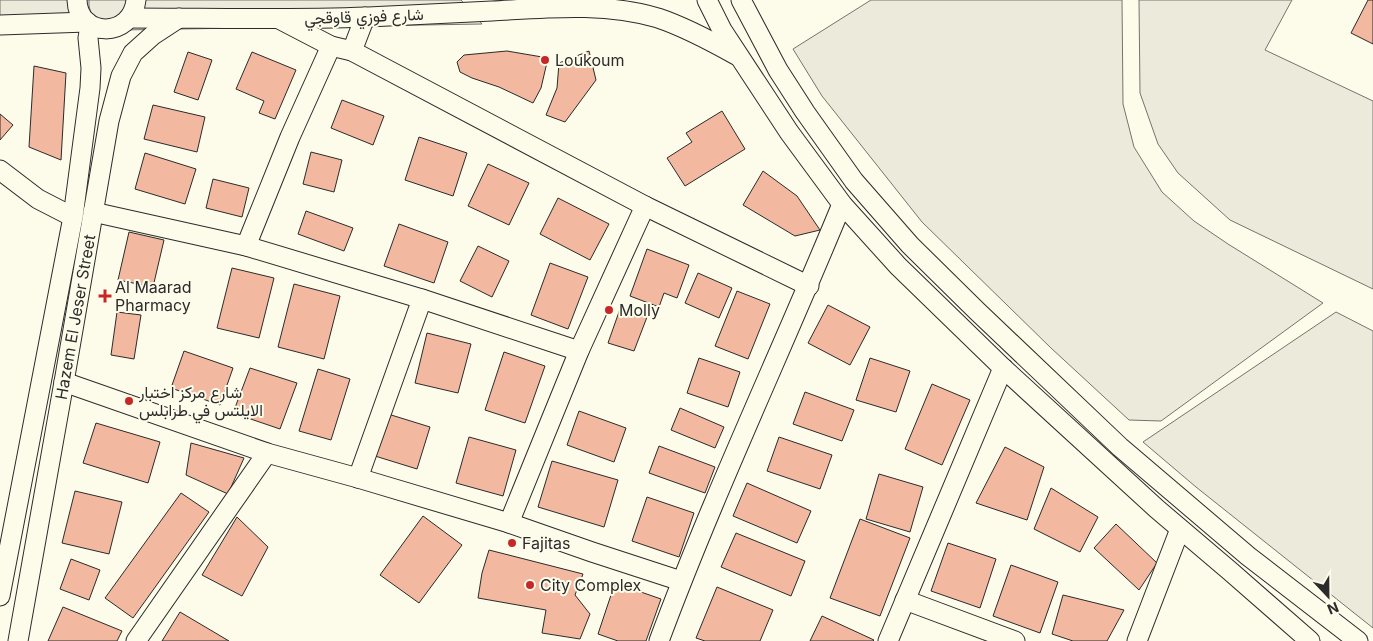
<svg xmlns="http://www.w3.org/2000/svg" width="1373" height="641" font-family="Inter,Vazirmatn,sans-serif">
	<style>
		.green { fill: #ecebdb; stroke: #74746e }
		.parking { fill: #eceadb; stroke: #74746e }
		.building { fill: #f2b8a0; stroke: #2b2b2b }
		.lines { fill: none; stroke-linecap: round; stroke-linejoin: round }
		.minor-casing { stroke: #2b2b2b; stroke-width: 21 }
		.minor { stroke: #fdfbea; stroke-width: 19 }
		.poi-dot { fill: #c62828; stroke: #fdfbea; stroke-width: 2 }
		.labels { text-anchor: middle; dominant-baseline: central; stroke-width: 4; stroke-linejoin: round; paint-order: stroke }
		.street-label { font-size: 16px; fill: #2b2b2b; stroke: #fdfbea }
		.poi-label { font-size: 16px; fill: #2b2b2b; stroke: #fdfbea; text-anchor: start }
	</style>
	<rect width="100%" height="100%" fill="#fdfbea"/>
	<g class="green">
		<polygon points="0,0 461,0 482,24 0,32"/>
		<polygon points="871,0 1122,0 1123,104 1134,147 1162,192 1194,221 1228,244 1323,303 1161,421 1129,420 1051,348 922,222 822,96 793,49"/>
		<polygon points="1139,0 1292,0 1265,50 1373,101 1373,289 1230,220 1178,173 1158,144 1140,93"/>
	</g>
	<g class="parking">
		<polygon points="89,0 127,0 126,11 113,21 98,20 91,13 89,6"/>
		<polygon points="1336,312 1373,331 1373,628 1196,487 1143,442"/>
	</g>
	<g class="building">
		<polygon points="1368,0 1373,0 1373,44 1351,33"/>
		<polygon points="507,51 548,58 541,88 533,103 499,87 472,78 460,72 457,62 464,55"/>
		<polygon points="589,51 596,80 565,122 546,115 557,88 559,63"/>
		<polygon points="188,52 212,60 198,100 174,92"/>
		<polygon points="252,52 296,70 275,119 259,113 264,101 236,89"/>
		<polygon points="34,66 66,73 61,160 29,147"/>
		<polygon points="342,100 384,116 373,145 331,128"/>
		<polygon points="153,105 205,117 197,152 144,139"/>
		<polygon points="722,111 745,149 685,186 667,158 692,142 686,133"/>
		<polygon points="0,114 13,125 0,140"/>
		<polygon points="419,137 467,153 453,196 405,180"/>
		<polygon points="311,152 342,160 334,192 303,184"/>
		<polygon points="145,153 196,169 185,204 135,189"/>
		<polygon points="488,164 529,183 509,225 468,206"/>
		<polygon points="763,171 797,196 820,230 795,236 743,205"/>
		<polygon points="213,179 249,188 242,217 206,208"/>
		<polygon points="558,198 609,224 590,260 540,234"/>
		<polygon points="306,211 353,228 344,251 298,234"/>
		<polygon points="399,224 448,242 434,283 384,266"/>
		<polygon points="129,232 164,240 153,287 118,280"/>
		<polygon points="478,246 509,261 492,297 460,281"/>
		<polygon points="647,249 689,265 677,298 664,293 659,307 630,296"/>
		<polygon points="550,263 588,277 568,329 531,315"/>
		<polygon points="232,268 274,278 259,338 217,328"/>
		<polygon points="698,273 732,288 719,318 685,303"/>
		<polygon points="294,284 340,296 324,359 278,347"/>
		<polygon points="737,291 770,304 748,359 715,346"/>
		<polygon points="828,305 870,327 850,365 808,343"/>
		<polygon points="620,309 647,317 634,351 608,343"/>
		<polygon points="117,312 141,315 134,359 111,355"/>
		<polygon points="427,333 471,344 458,393 415,383"/>
		<polygon points="184,351 233,368 220,405 171,388"/>
		<polygon points="504,352 545,366 525,423 485,410"/>
		<polygon points="699,358 740,372 728,407 687,393"/>
		<polygon points="870,358 910,371 896,412 856,400"/>
		<polygon points="250,368 297,383 280,429 233,413"/>
		<polygon points="318,369 350,379 331,440 299,431"/>
		<polygon points="932,384 970,400 942,465 905,449"/>
		<polygon points="805,392 854,410 842,441 793,424"/>
		<polygon points="680,408 724,427 715,448 671,430"/>
		<polygon points="579,411 626,428 614,462 567,445"/>
		<polygon points="388,414 430,427 417,469 375,456"/>
		<polygon points="96,423 160,442 148,483 83,463"/>
		<polygon points="469,437 516,450 503,496 456,483"/>
		<polygon points="779,437 832,455 820,489 767,471"/>
		<polygon points="191,443 244,458 228,494 186,475"/>
		<polygon points="659,446 715,467 705,493 649,473"/>
		<polygon points="1005,447 1044,467 1027,520 976,503"/>
		<polygon points="552,461 618,480 604,527 538,507"/>
		<polygon points="879,474 923,487 910,532 866,519"/>
		<polygon points="747,483 811,511 797,543 733,516"/>
		<polygon points="1051,488 1098,517 1080,552 1034,529"/>
		<polygon points="75,491 122,502 109,554 62,543"/>
		<polygon points="181,493 209,512 133,618 105,598"/>
		<polygon points="647,497 694,513 679,557 632,541"/>
		<polygon points="423,516 462,545 419,603 380,575"/>
		<polygon points="237,517 268,547 242,596 202,575"/>
		<polygon points="860,519 910,538 880,616 830,598"/>
		<polygon points="1116,524 1157,563 1139,590 1094,548"/>
		<polygon points="736,533 805,561 791,596 721,567"/>
		<polygon points="948,543 996,559 980,608 931,591"/>
		<polygon points="489,550 583,574 575,595 590,614 580,639 542,633 546,610 478,598 482,573"/>
		<polygon points="71,559 100,570 89,600 60,589"/>
		<polygon points="1011,565 1058,582 1040,633 993,616"/>
		<polygon points="615,583 661,599 646,641 618,641 598,634"/>
		<polygon points="717,587 773,610 760,641 705,641 696,638"/>
		<polygon points="1063,595 1124,610 1107,641 1073,641 1052,634"/>
		<polygon points="63,607 122,631 117,641 48,641"/>
		<polygon points="180,612 229,641 162,641"/>
		<polygon points="822,616 874,640 873,641 810,641"/>
	</g>
	<g class="lines">
		<g class="minor-casing">
			<g id="minor">
				<path d="M 77,0 C 78,38 132,39 136,0"/>
				<polyline points="707,0 722,30 789,132 842,204 898,266 1003,368 1157,509 1230,571 1310,641"/>
				<polyline points="741,0 778,70 805,112 854,181 910,245 977,311 1120,447 1248,556 1358,641"/>
				<path d="M 129,18 C 209,18 288,20 368,17 C 409,15 451,13 492,11 C 547,8 604,2 658,18 C 685,27 711,41 736,55"/>
				<polyline points="281,20 331,46 352,51 645,206 809,286"/>
				<polyline points="0,25 87,22"/>
				<polyline points="352,51 365,17"/>
				<polyline points="0,170 38,199 73,217"/>
				<polyline points="93,212 246,246 422,299 579,351"/>
				<polyline points="246,246 290,137 331,46"/>
				<polyline points="64,382 267,453 358,478 509,523 592,552 681,581"/>
				<polyline points="358,478 422,299"/>
				<polyline points="509,523 579,351 645,206"/>
				<polyline points="0,596 73,217 90,88 91,68 88,38 90,25"/>
				<polyline points="905,600 1015,641"/>
				<polyline points="18,641 64,382 109,121 121,76 133,53 153,35 179,18"/>
				<polyline points="136,641 267,453"/>
				<path d="M 659,641 C 714,493 782,350 842,204"/>
				<polyline points="888,641 1003,368"/>
				<polyline points="1137,641 1180,529"/>
			</g>
		</g>
		<use href="#minor" class="minor"/>
	</g>
	<g class="poi-dot">
		<circle cx="545" cy="60" r="5"/>
		<path d="M102.5 288.5h5v5h5v5h-5v5h-5v-5h-5v-5h5z"/>
		<circle cx="609" cy="310" r="5"/>
		<circle cx="129" cy="401" r="5"/>
		<circle cx="512" cy="543" r="5"/>
		<circle cx="530" cy="585" r="5"/>
	</g>
	<g class="labels">
		<g class="street-label">
			<text transform="translate(364 16) rotate(-2)">شارع فوزي قاوقجي</text>
			<text transform="translate(75 317) rotate(-80)">Hazem El Jeser Street</text>
		</g>
		<g class="poi-label">
			<text x="555" y="60">Loukoum</text>
			<text x="115" y="287">Al Maarad<tspan x="115" dy="18">Pharmacy</tspan></text>
			<text x="619" y="310">Molly</text>
			<text x="139" y="392">شارع مركز اختبار<tspan x="139" dy="18">الايلتس في طرابلس</tspan></text>
			<text x="522" y="543">Fajitas</text>
			<text x="540" y="585">City Complex</text>
		</g>
	</g>
	<g transform="translate(1328 596) rotate(158)" stroke="#fdfbea" stroke-width="4" paint-order="stroke">
	<path d="M0-4L9 19L0 12L-9 19Z" fill="#2b2b2b"/>
	<text y="-8" font-size="14" font-weight="bold" text-anchor="middle" fill="#2b2b2b">N</text>
	</g>
</svg>
